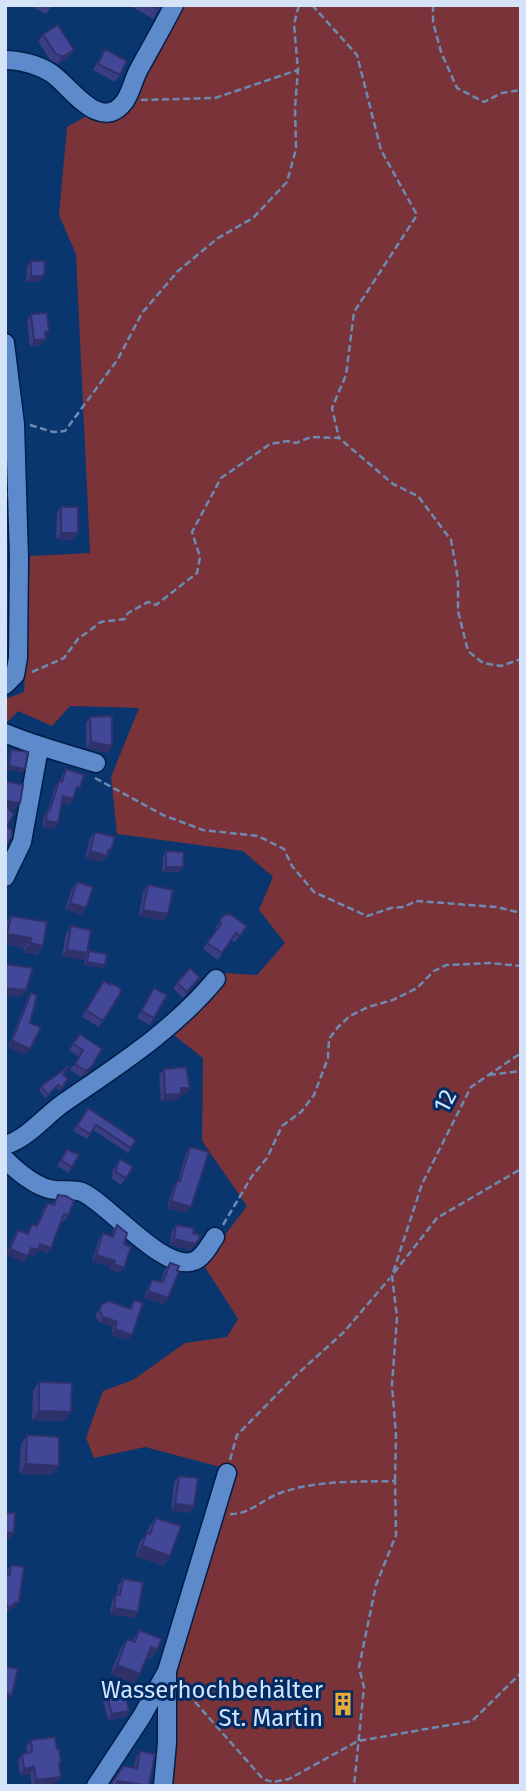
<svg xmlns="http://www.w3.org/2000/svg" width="526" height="1791" font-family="'Fira Sans',sans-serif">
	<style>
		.green { fill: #793339 }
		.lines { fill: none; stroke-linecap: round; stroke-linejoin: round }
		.minor-casing { stroke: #001d47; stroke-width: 21 }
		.path { stroke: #6d8bb2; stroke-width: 2.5; stroke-dasharray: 7 3.5; stroke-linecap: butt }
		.minor { stroke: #5d8acb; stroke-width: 18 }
		.wall { fill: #3a3d82 }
		.shaded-wall { fill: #2f326a }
		.building { fill: #434797; stroke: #2f326a; stroke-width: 2 }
		.labels { text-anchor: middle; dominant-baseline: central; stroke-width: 6; stroke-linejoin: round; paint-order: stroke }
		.street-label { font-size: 24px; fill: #d4e3f8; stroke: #002b63 }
		.poi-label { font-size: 24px; fill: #d4e3f8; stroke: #002b63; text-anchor: end }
	</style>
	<rect width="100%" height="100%" fill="#09366f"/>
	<polygon class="green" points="179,5 521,5 521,1786 169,1786 177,1671 228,1469 145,1447 94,1458 86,1438 103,1391 133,1380 185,1343 227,1337 238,1319 203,1264 247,1206 202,1141 203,1058 170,1032 226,973 257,975 285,943 259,910 273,877 243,851 117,834 111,777 139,708 70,706 52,726 18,711 5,724 5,699 24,692 30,556 90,553 76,254 59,215 67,127 87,116 104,121 127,108"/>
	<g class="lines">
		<g class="minor-casing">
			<g id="minor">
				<path d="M 5,60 C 20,60 39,65 51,73 C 70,85 100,135 125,101 C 131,92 133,81 138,71 C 150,49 162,28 174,5"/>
				<polyline points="5,343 15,424 19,559 18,658 15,675 5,685"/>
				<path d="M 5,733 C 35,746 65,753 96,763"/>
				<polyline points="5,877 22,842 39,748"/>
				<path d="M 5,1145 C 27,1139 44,1117 62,1104 C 117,1066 173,1031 216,979"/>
				<path d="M 5,1159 C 18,1172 36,1188 55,1190 C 64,1191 74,1189 82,1192 C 109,1204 164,1273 194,1261 C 203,1258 210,1244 215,1237"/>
				<polyline points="96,1786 142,1716 167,1671 227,1473"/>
				<polyline points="163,1786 167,1743 167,1674"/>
			</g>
		</g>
		<g class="path">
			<polyline points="312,5 357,55 381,150 417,215 354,312 346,375 332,408 339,438"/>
			<polyline points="433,5 433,22 441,52 457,88 484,102 502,93 521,90"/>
			<polyline points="5,7 7,5"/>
			<polyline points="141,100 215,98 298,70"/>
			<polyline points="30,425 53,432 65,431 118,359 142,313 178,271 218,238 253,218 287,182 296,149 295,108 298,70 294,24 299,5"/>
			<polyline points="32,672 64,658 78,639 101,622 125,619 128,613 148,602 156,605 197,573 200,557 192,532 221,478 270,444 288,441 296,443 311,437 339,438 393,484 418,496 451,540 458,579 458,611 468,651 483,663 501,666 521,659"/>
			<polyline points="95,778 163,815 203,830 258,836 284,849 292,866 314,892 367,916 391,908 404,907 416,901 497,907 521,913"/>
			<polyline points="489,1075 521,1071"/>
			<polyline points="223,1225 252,1176 267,1158 282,1126 301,1112 314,1095 328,1058 329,1039 338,1027 350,1016 368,1007 393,1000 417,988 434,971 446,965 490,963 521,966"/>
			<polyline points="394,1273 437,1218 521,1169"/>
			<polyline points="230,1460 237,1435 294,1377 344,1332 390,1278"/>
			<polyline points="395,1481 396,1435 392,1385 397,1317 392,1276 422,1184 471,1087 521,1053"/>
			<path d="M 230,1514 C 249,1515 263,1499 280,1493 C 316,1480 357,1482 395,1481 L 396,1535 L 376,1585 L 359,1667 L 364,1687 L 354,1786"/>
			<polyline points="181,1686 263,1779 273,1782 289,1779 358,1741 472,1721 521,1673"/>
		</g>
		<use href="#minor" class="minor"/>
	</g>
	<g class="wall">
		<polygon points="29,5 52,5 46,14"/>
		<polygon points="129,5 161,5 153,19"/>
		<polygon points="43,34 70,56 58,64 50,60 38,41"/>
		<polygon points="105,49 120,75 115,82 93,70"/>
		<polygon points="31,261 40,282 26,282 27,267"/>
		<polygon points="31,314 45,336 46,339 41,345 30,347 27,321"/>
		<polygon points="61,507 73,540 56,539 57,513"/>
		<polygon points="90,717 112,746 108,753 86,748 86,723"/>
		<polygon points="11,750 25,769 23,772 7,770 9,753"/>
		<polygon points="66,769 76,794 69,805 61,803 58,823 54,829 42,827 44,816 48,810 55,787 59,781 60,782 62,775"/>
		<polygon points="95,832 111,850 102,862 85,858 90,838"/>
		<polygon points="166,851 180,872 162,872 163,857"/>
		<polygon points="77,882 86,908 81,915 65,909 72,888"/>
		<polygon points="148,885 164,921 139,916 143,892"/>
		<polygon points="224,915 247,926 235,942 231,940 218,960 203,949 217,930 216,927"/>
		<polygon points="11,916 43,946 37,955 23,952 24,948 5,944 5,923"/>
		<polygon points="71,926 87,952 103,968 84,965 86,955 83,960 62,956 66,933"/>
		<polygon points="177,983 196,983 183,998 173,988"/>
		<polygon points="99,988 103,1021 99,1027 82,1017"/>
		<polygon points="154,988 154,1018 150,1025 137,1018"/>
		<polygon points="31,993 30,1049 25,1055 8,1047 27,999"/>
		<polygon points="80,1034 88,1073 81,1077 70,1070 79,1057 69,1050"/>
		<polygon points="164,1069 190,1088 186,1094 181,1095 177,1100 161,1101 159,1075"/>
		<polygon points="63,1075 68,1078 60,1091 56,1088 45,1099 39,1089 41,1086"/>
		<polygon points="88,1108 136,1140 128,1153 93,1130 87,1139 73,1131"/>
		<polygon points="190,1147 186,1213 167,1208 173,1187 178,1181 186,1153"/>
		<polygon points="67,1149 72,1167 68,1173 57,1166"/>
		<polygon points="120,1159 133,1167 121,1185 111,1178 113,1175 111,1173"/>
		<polygon points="58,1195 68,1216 63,1222 62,1221 51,1248 47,1254 38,1250 34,1256 29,1254 24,1262 6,1255 14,1236 18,1230 27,1233 32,1224 36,1226 44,1208 48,1203 52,1204"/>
		<polygon points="117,1225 124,1244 120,1273 110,1270 111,1267 92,1261 99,1239 103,1233 112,1236 113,1230"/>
		<polygon points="176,1225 193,1233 199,1240 191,1250 170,1245 172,1231"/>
		<polygon points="170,1263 168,1298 163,1304 144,1298 148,1286 152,1280 161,1281 165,1269"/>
		<polygon points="134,1300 128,1340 111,1335 113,1327 99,1322 95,1316 102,1304 129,1308"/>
		<polygon points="39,1382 64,1421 32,1420 33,1391"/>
		<polygon points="27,1435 52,1475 19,1474 21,1445"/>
		<polygon points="179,1476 194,1506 190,1513 171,1510 174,1482"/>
		<polygon points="156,1518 170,1556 164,1566 135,1556 140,1542 147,1532 147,1533 149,1527"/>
		<polygon points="11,1565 19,1602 15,1608 12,1608 5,1614 5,1574 7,1575 7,1571"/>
		<polygon points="123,1579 138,1612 134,1618 110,1614 112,1600 117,1594 118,1585"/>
		<polygon points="139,1630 151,1659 147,1658 134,1683 123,1679 129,1711 125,1717 108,1720 100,1689 104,1683 122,1679 110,1674 121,1648 127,1639 132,1641"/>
		<polygon points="31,1740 59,1766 61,1777 56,1783 32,1786 30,1774 20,1775 18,1760 22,1754 27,1753 26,1747"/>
		<polygon points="140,1751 149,1786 110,1786 123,1766 134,1767 136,1757"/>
	</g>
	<g class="shaded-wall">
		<polygon points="74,50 70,56 58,64 62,57"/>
		<polygon points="31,276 44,276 40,282 26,282"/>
		<polygon points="46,339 41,345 30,347 34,340"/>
		<polygon points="61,533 78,533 73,540 56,539"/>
		<polygon points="91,742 112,746 108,753 86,748"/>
		<polygon points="9,766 25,769 23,772 7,770"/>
		<polygon points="63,796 73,799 69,805 59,802"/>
		<polygon points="5,801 20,803 15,810 5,808"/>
		<polygon points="46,821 58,823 54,829 42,827"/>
		<polygon points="108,850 111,850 102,862 85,858 90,851"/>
		<polygon points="166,867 183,867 180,872 162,872"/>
		<polygon points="70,903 86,908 81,915 65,909"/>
		<polygon points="143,910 168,914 164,921 139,916"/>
		<polygon points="7,934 31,938 24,948 5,944 5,937"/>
		<polygon points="30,943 43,946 37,955 23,952"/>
		<polygon points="67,950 87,953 83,960 62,956"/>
		<polygon points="87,962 105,965 103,968 84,965"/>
		<polygon points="5,988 26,990 21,997 5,996"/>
		<polygon points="12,1041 30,1049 25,1055 8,1047"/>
		<polygon points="92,1066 88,1073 81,1077 86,1071"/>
		<polygon points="181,1088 190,1088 186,1094 181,1095 177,1100 161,1101 165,1095"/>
		<polygon points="171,1201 191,1207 186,1213 167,1208"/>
		<polygon points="174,1239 199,1240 191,1250 170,1245"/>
		<polygon points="40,1244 51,1248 47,1254 36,1249"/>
		<polygon points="31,1248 38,1250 34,1256 27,1254"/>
		<polygon points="10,1249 28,1256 24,1262 6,1255"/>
		<polygon points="96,1255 115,1261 111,1267 92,1261"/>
		<polygon points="114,1264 124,1268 120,1273 110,1270"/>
		<polygon points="148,1291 168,1298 163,1304 144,1298"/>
		<polygon points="103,1317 117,1322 113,1327 99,1322"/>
		<polygon points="115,1329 132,1335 128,1340 111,1335"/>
		<polygon points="39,1411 71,1412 64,1421 32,1420"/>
		<polygon points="26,1464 59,1466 52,1475 19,1474"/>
		<polygon points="175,1504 194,1506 190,1513 171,1510"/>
		<polygon points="5,1532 14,1533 10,1539 5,1539"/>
		<polygon points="142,1546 170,1556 164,1566 135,1556"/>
		<polygon points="16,1602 19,1602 15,1608 12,1608 5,1614"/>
		<polygon points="114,1608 138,1612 134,1618 110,1614"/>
		<polygon points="151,1647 157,1650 151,1659 145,1657"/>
		<polygon points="117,1665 140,1674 134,1683 110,1674"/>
		<polygon points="5,1693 12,1694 7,1701 5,1700"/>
		<polygon points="129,1711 125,1717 108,1720 112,1714"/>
		<polygon points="34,1767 30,1774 20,1775 24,1769"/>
		<polygon points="61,1777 56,1783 32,1786 36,1780"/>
		<polygon points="118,1781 149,1786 115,1786"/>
	</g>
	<g class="building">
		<polygon points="151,5 161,5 159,9"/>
		<polygon points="58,25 74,50 62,57 55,53 43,34"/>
		<polygon points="105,49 127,61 120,75 98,64"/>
		<polygon points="31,261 45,261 44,276 31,276"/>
		<polygon points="47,313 49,332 45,332 46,339 34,340 31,314"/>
		<polygon points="5,490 7,494 5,507"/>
		<rect x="61" y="507" width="17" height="26"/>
		<polygon points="112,716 112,746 91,742 90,717"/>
		<polygon points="11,750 28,752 25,769 9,766"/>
		<polygon points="66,769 84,775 80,788 77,787 73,799 63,796 58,823 46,821 48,810 50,810 59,781 62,782"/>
		<polygon points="5,781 23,785 20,803 5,801"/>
		<polygon points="5,805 14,814 7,826 12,830 12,836 5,848"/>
		<polygon points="95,832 115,837 111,850 108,850 107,856 90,851"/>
		<polygon points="166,851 184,852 183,867 166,867"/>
		<polygon points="77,882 93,887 86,908 70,903"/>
		<polygon points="148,885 173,890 168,914 143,910"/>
		<polygon points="230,914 247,926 240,936 236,933 222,953 207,943 221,924 220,920 224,915"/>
		<polygon points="11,916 47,922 43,946 30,943 31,938 7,934"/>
		<polygon points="71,926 91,930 87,953 67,950"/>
		<polygon points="89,951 107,954 105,965 87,962"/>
		<polygon points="5,964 33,968 26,990 5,988"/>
		<polygon points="190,968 200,977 187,992 177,983"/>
		<polygon points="104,981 110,985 111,983 120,988 121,992 103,1021 86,1010"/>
		<polygon points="154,988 167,995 154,1018 141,1011"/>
		<polygon points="31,993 37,995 30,1023 41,1027 30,1049 12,1041"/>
		<polygon points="80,1034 102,1049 92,1066 86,1071 75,1064 83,1050 73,1044"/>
		<polygon points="69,1066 63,1075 68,1078 62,1088 58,1085 48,1095 41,1086"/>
		<polygon points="186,1067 190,1088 181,1088 181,1094 165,1095 164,1069"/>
		<polygon points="88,1108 136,1140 131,1148 96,1125 90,1134 77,1126"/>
		<polygon points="190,1147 209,1152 191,1207 171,1201 177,1181 180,1181"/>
		<polygon points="67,1149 79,1155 72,1167 61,1160"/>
		<polygon points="120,1159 133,1167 126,1178 115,1172 117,1168 116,1167"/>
		<polygon points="58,1195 66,1196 74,1201 68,1216 64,1214 51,1248 40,1244 38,1250 31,1248 28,1256 10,1249 18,1230 28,1234 32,1224 37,1226 48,1203 54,1205"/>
		<polygon points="117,1225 127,1233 124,1244 131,1247 124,1268 114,1264 115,1261 96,1255 103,1233 113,1237"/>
		<polygon points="176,1225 194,1228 193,1233 200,1235 199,1240 195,1244 174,1239"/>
		<polygon points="170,1263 179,1266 177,1271 179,1272 168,1298 148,1291 152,1280 163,1282"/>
		<polygon points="134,1300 143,1303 132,1335 115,1329 117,1322 103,1317 99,1310 102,1304 108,1301 131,1309"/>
		<polygon points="39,1382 72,1383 71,1412 39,1411"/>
		<polygon points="27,1435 59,1437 59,1466 26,1464"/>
		<polygon points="179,1476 198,1478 194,1506 175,1504"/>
		<polygon points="5,1513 15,1513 14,1533 5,1532"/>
		<polygon points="156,1518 181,1526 170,1556 142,1546 147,1532 150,1534"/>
		<polygon points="11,1565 24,1567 19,1602 16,1602 9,1609 5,1600 5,1574 10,1575"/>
		<polygon points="123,1579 143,1582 138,1612 114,1608 116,1594 120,1595"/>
		<polygon points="139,1630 162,1639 157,1650 151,1647 140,1674 117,1665 127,1639 135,1642"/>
		<polygon points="5,1666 18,1669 12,1694 5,1693"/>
		<polygon points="123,1679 129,1711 112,1714 104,1683"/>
		<polygon points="55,1737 57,1749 59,1749 61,1763 59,1764 61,1777 36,1780 34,1767 24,1769 22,1754 32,1752 31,1740"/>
		<polygon points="140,1751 155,1754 149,1786 118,1781 115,1786 111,1785 123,1766 137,1768"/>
	</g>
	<defs>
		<g id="building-bare" transform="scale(1.89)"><path d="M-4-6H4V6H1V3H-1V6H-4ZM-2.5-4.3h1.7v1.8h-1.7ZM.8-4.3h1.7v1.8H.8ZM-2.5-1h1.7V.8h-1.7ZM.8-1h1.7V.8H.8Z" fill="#eaaa39" stroke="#002b63" stroke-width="2.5" paint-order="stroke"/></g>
	</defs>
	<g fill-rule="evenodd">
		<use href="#building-bare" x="343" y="1704"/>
	</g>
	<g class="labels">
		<g class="street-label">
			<text transform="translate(445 1101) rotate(-63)">12</text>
		</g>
		<g class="poi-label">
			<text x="323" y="1690">Wasserhochbehälter<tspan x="323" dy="28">St. Martin</tspan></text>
		</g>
	</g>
	<rect width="526" height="1791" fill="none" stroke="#d4e3f8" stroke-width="14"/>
</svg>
